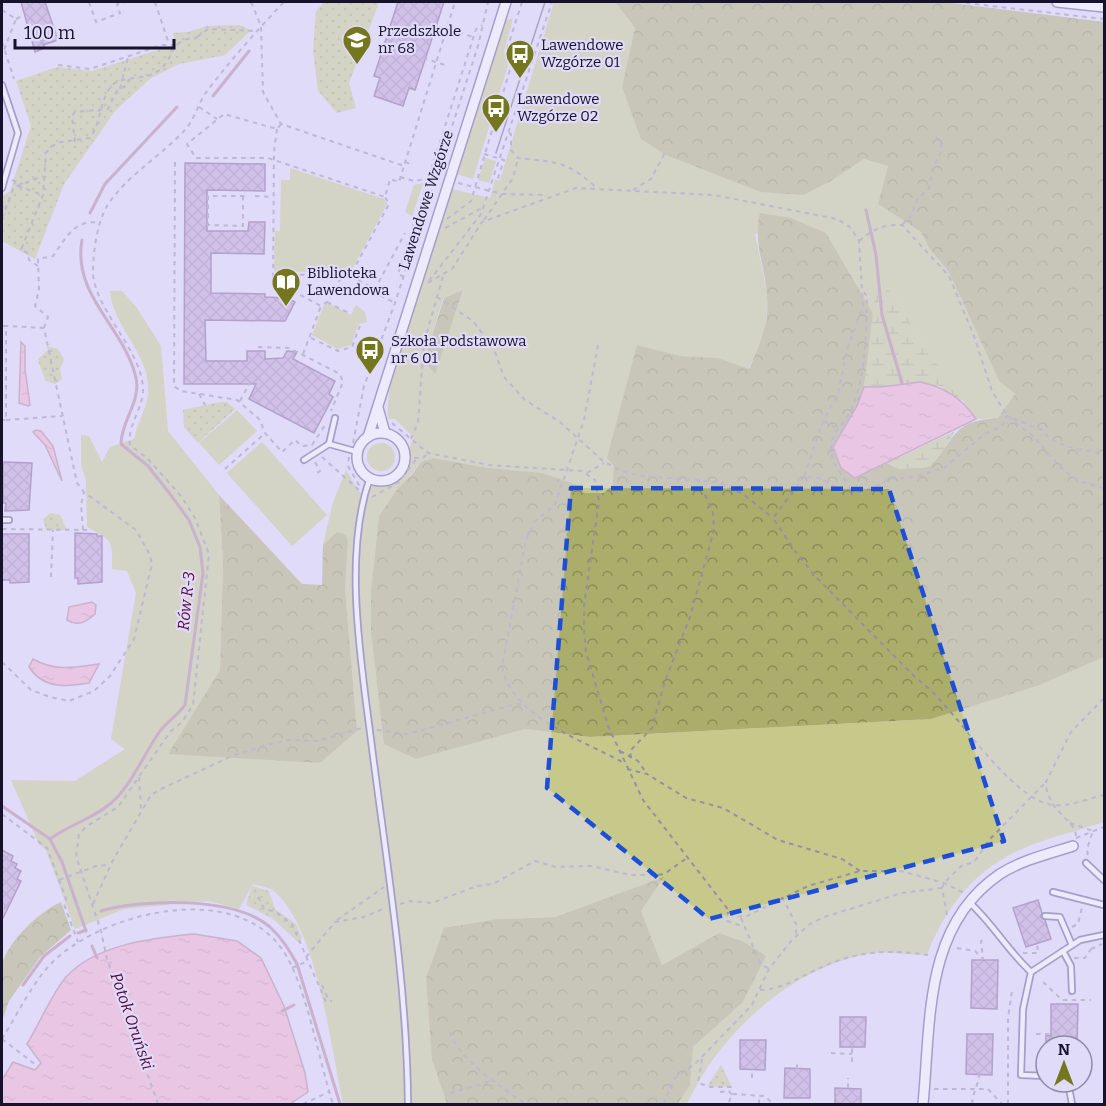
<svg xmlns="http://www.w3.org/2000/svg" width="1106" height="1106" font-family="Bitter,serif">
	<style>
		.grass { fill: #c6c989; fill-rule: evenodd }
		.forest { fill: url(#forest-crowns) }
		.wetland { fill: url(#wetland-marsh) }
		.park { fill: url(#park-dots) }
		.water { fill: url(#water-ripples); stroke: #b27f9c; stroke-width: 1.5 }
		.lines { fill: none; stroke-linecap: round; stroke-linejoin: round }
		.stream { stroke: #b27f9c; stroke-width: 3 }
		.building { fill: url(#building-cross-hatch); stroke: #7e5b95; stroke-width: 1.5 }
		.service-casing { stroke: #615694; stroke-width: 8 }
		.minor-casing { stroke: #615694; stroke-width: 12 }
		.path { stroke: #948fab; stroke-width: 2; stroke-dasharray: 4.5 4.5; stroke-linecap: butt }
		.service { stroke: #fff; stroke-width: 4.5 }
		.minor { stroke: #fff; stroke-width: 9 }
		.tram { stroke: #6b6681; stroke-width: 1.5 }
		.marked { fill: none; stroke: #1d4ed8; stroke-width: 4.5; stroke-dasharray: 12 8; stroke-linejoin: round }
		.labels { text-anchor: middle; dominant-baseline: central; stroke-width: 4.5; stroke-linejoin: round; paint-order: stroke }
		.poi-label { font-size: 15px; fill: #17122b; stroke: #dfdbf8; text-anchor: start }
		.street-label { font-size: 15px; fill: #17122b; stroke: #dfdbf8 }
		.water-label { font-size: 16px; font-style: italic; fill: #590738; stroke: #dfdbf8 }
	</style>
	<defs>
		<pattern id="forest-crowns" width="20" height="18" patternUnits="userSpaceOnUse" patternTransform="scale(1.5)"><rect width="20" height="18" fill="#abae6a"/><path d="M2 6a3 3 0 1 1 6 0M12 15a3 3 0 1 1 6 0" fill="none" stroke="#8a8c57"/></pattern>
		<pattern id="wetland-marsh" width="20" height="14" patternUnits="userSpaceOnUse" patternTransform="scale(1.5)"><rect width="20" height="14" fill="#c6c989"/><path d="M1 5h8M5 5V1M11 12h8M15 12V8" fill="none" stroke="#a9ac76"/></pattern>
		<pattern id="park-dots" width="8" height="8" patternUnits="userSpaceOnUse" patternTransform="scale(1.5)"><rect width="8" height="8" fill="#c6c989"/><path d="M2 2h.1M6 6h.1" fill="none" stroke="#a9ac76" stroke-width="1.8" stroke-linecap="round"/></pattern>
		<pattern id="water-ripples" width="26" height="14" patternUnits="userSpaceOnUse" patternTransform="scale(1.5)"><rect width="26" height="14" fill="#f4aecd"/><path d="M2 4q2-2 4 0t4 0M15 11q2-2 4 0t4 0" fill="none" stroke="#d095b0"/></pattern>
		<pattern id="building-cross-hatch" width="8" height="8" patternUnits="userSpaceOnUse" patternTransform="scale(1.5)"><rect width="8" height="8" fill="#c2a0da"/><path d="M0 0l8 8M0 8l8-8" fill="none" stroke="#9d81b1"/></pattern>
	</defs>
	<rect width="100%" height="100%" fill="#dfdbf8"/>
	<g class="grass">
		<path d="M 554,2 L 615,2 L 635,28 L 622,87 L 831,181 L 864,159 L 888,166 L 878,204 L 921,232 L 929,248 L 949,272 L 999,381 L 1015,394 L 998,418 L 976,419 L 917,336 L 900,302 L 877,279 L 874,315 L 826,233 L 755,234 L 768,298 L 764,336 L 748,369 L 718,358 L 681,356 L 637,345 L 613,484 L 604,493 L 584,493 L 433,458 L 421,462 L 379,516 L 371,590 L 371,632 L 377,682 L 416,759 L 525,729 L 590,737 L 931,719 L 1037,686 L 1104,657 L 1104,822 C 1075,832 1041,839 1013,853 C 971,874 943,912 927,955 C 909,955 889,951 872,953 C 793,966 720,1032 687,1104 L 678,1104 L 690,1085 L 693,1047 L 742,1003 L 719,933 L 662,965 L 641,911 L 663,878 L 555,917 L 498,919 L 432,1060 L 447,1104 L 343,1104 C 331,1048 318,929 274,891 C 269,887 259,886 253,884 L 239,909 L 209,901 L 124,909 L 75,929 L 46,850 L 39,844 L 11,780 L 75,781 L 125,749 L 111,739 L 136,593 L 127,571 L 112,569 C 113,540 112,540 87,527 L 86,480 L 81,465 L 81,435 L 89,436 L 102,462 L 110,447 L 134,439 C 137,424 146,410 148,395 C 153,357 113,328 110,291 L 122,291 L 137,308 L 161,346 L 168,431 L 219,495 L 223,563 L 220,670 L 168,754 L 357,731 L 345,589 L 348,541 L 337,533 L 323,545 L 333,502 L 346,470 L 360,493 L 368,493 L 373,485 C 415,485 399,461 414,438 L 395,419 L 388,419 C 386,384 401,349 411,316 C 425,274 439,231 452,189 L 490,198 L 495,180 L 500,180 ZM 462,291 L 463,291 L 434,373 L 424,361 L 443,298 Z"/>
		<polygon points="513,18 504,52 508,66 473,179 457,174 506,20"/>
		<polygon points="485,158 496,161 489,183 478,180"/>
		<polygon points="290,168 384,199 387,204 350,273 274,271 275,231 280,231 281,180 290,180"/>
		<polygon points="423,183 422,187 412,216 405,212 414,185"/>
		<polygon points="328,303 351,315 356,305 365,312 367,322 359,324 351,345 338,349 312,335 324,305"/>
		<polygon points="237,410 257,431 219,465 199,443"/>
		<polygon points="262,442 327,515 292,546 227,473"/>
		<circle cx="381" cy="457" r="14"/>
	</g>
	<g class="forest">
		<path d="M 615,2 L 943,2 L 1104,22 L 1104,657 L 1037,686 L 931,719 L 590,737 L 525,729 L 416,759 L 384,744 L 371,632 L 371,590 L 379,516 L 399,487 L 411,476 L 421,462 L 433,458 L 487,468 L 542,473 L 577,485 L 584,493 L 604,493 L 613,484 L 614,466 L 607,458 L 637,345 L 681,356 L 718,358 L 749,369 C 759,346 770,323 767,296 C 765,264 753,246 760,213 L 791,218 L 826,233 L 874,315 L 864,387 L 857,406 L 833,447 L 854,478 L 887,463 L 899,469 L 929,467 C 957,438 951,421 998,418 L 1015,394 L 999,381 L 949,272 L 929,248 L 921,232 L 878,204 L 888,166 L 864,159 L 831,181 L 803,195 L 761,192 L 666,155 L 641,139 L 622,87 L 635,28 Z"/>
		<polygon points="463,290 435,374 424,361 444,298"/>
		<polygon points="219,495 302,584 322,585 323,545 337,532 346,535 348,541 345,589 357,731 320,763 168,754 220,670 223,563"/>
		<polygon points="664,877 641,911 662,965 719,933 744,942 766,956 742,1003 693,1047 690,1085 678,1104 447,1104 432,1060 426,978 444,928 498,919 555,917"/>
		<path d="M 61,902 L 71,930 L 40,957 L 9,1001 L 2,1021 C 1,1004 0,982 2,965 C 7,942 40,911 61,902 Z"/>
	</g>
	<g class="wetland">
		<polygon points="877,278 900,302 917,336 964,401 950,396 940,386 898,384 881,387 864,387"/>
		<polygon points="955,431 940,455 929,467 899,469 887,463"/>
	</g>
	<g class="park">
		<polygon points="324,2 379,2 349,83 356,108 337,113 318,91 313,51 316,11"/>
		<polygon points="239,25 251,30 225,55 179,64 151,78 115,111 64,184 35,259 2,241 2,197 10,191 31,126 16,81 57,67 92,71 170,46 174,43 173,33 188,32 207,26"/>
		<path d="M 47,346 L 58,349 L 64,359 L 60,369 L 62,379 L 55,384 L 46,381 C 43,374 40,368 38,359 L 48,350 Z"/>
		<polygon points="220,402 227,402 235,409 198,443 184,427 183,410"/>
		<polygon points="51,513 60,515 67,530 46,530 43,519"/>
		<polygon points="252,886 269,891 275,909 296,924 302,938 299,943 272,918 246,905"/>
		<polygon points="721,1065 732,1087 708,1086 708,1085"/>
	</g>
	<g class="water">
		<polygon points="21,342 25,346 25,369 30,405 28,406 19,403"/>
		<path d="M 920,382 C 945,387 963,399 976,419 L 855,478 L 841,468 L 833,447 L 857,406 L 864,387 L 881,387 Z"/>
		<polygon points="36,430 41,431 53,446 62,481 45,445 33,432"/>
		<path d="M 92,602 L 96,605 L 95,614 C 86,622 78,627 67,620 L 69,607 Z"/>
		<path d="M 33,659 C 56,672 75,667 99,664 L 89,683 C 66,687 43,689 29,667 Z"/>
		<path d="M 194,934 L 237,941 L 261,958 L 284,1006 L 305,1073 L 308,1092 L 290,1104 L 2,1104 L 2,1080 L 13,1062 L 35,1070 L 41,1063 L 27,1044 C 38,1026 53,992 66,977 C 96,944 153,938 194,934 Z"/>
	</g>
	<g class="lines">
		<g class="stream">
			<polyline points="213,96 249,51"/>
			<polyline points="866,210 876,255 882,315 902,383"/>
			<polyline points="90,213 105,184 177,107"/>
			<polyline points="2,806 50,839 62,862 86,931"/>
			<path d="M 50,839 C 67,826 89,820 106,807 C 130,790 143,755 160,731 C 167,722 178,715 185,705 L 203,573 L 200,547 L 189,520 L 170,494 L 148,466 L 121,444 C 121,421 141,402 136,378 C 125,328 72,296 82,240"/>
			<path d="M 101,911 C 143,899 234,896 270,927 C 282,938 289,950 297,964 L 340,1104"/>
			<polyline points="78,933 86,930"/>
			<polyline points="92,946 97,958"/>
			<polyline points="23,985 44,956 70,936"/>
			<polyline points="282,1011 294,1005"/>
		</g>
	</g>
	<g class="building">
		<polygon points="21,2 45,2 58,40 43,45 45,48 35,52"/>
		<polygon points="398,2 444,2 415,90 409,88 403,106 374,96 380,78 374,76"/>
		<polygon points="185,163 265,164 265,191 207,190 207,231 248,231 249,222 265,222 264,254 211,253 211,293 265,294 265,297 287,298 295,302 285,321 205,320 206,361 247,361 247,351 265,351 265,359 283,358 287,351 297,352 293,359 335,381 329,394 333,397 314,433 249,399 256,384 184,384"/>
		<polygon points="3,462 32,463 29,510 5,511 6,503 3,503"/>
		<polygon points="75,533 97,534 97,536 102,536 102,582 78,584 78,578 75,578"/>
		<polygon points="2,534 29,534 29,582 10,583 10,580 2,580"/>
		<polygon points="2,850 13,856 11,861 17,864 15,868 21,871 17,879 21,881 2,920"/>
		<polygon points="1038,900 1042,913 1041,917 1045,920 1051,939 1026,947 1013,908"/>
		<polygon points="972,960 998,960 997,1009 971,1008"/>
		<polygon points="1051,1004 1078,1004 1077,1045 1046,1046 1046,1035 1051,1036"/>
		<polygon points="840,1017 866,1017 865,1047 840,1047"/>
		<polygon points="967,1034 993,1034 992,1075 966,1074"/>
		<polygon points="740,1040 766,1040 765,1070 740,1069"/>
		<polygon points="785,1068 810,1069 810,1098 784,1098"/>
		<polygon points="835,1088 861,1089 861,1104 835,1104"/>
	</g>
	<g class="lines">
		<g class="service-casing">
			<g id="service">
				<polyline points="2,85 18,133 2,188"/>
				<polyline points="329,444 335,418"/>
				<polyline points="304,460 329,444 358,452"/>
				<path d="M 370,478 C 342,556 362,667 372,748 C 387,866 407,985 408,1104"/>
				<polyline points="2,520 9,520"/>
				<polyline points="1086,863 1104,880"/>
				<polyline points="1053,892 1104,905"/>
				<path d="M 970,903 C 993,924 1008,951 1031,972"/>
				<polyline points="1045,916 1060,917 1072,945"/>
				<polyline points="1063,951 1071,966 1072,991"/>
				<polyline points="1046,1076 1021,1075 1023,1009 1031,972 1080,940 1104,935"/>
				<polyline points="1068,1082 1072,1104"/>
			</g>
		</g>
		<g class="minor-casing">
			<g id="minor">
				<polyline points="1057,2 1104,7"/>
				<polyline points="378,408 385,433"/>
				<circle cx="381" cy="457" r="24"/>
				<polyline points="368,437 506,2"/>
				<path d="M 923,1104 C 931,1023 923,926 1000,874 C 1022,860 1048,854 1073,846"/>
			</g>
		</g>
		<g class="path">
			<polyline points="89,2 96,22 120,13 117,4 126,2"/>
			<polyline points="155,2 169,44"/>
			<polyline points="251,2 261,26 263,92 281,124 404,166 455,2"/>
			<polyline points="522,2 506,52 509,62 529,68"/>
			<polyline points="957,2 1104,19"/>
			<polyline points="2,10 16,19 4,50"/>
			<polyline points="16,19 22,16"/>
			<polyline points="433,24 473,37"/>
			<polyline points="197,37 208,29 257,31"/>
			<polyline points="2,42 14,79"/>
			<polyline points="423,58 445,65"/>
			<polyline points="58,65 90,69 162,45 174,45"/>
			<polyline points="120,89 128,57"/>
			<polyline points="199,107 217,119"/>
			<polyline points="281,124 277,129 224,114 187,144 196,158 268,158 385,197 390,179 399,182 404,166"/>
			<polyline points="277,129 274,152 273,289 289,289 321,306 327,302 342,276"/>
			<path d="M 509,133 L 511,134 L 511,150 L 518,158 C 559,163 565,160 597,188"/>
			<polyline points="75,142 72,116 75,112 108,109 117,91 127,85 129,79"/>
			<polyline points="484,154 504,160 498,178 494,177"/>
			<polyline points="175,162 174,386 181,391 237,400 260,420 265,433 282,452 295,440 302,446 312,445"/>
			<polyline points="405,162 413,165"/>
			<polyline points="400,177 414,181 431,178"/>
			<polyline points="12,180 23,184"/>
			<polyline points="458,183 503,194 547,195"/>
			<polyline points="18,186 43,195"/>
			<polyline points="633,190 651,179 667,149"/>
			<polyline points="243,196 243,226 208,225 208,196 249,196"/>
			<polyline points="255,196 273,197"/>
			<polyline points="2,218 14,187 43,176"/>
			<polyline points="447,219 471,201 512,63"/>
			<polyline points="484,220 513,178 518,158"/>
			<polyline points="902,225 911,216 917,200 929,188 933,168 942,150 941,142 936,137"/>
			<polyline points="445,228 482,208"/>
			<path d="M 859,241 C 874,229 883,224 902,225 L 949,276 L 974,336 L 992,391 L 1007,416 L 1035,438 L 1062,469 L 1079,481 L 1103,488 L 1104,492"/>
			<path d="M 38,266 L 29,260 L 28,253 L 21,250 L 43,195 L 46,153 L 52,146 L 61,142 L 90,138 C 102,121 99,101 112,85 C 126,75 144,81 158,71 C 178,56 165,40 200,37"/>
			<polyline points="273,274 350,276 389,204 385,197"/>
			<polyline points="350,276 375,289 405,233"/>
			<polyline points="404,277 398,274 476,29 482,25"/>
			<polyline points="429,281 481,214 552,2"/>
			<path d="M 428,283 L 452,269 L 482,222 L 576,188 L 714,195 L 837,219 L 850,227 L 859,241 L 863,307 L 848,347 L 838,393 L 823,421 L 804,477 C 821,475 826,483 840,489 C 856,496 877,488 890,478 L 898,479 L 918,476 L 945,467 L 985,434 L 1002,426 L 1007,416 L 1042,430 C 1052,447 1086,451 1104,453"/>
			<polyline points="375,289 376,293 395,303"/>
			<polyline points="437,297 473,321 494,349 504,377 525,400 560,422 603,461 621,471 643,476 717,482 743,494 773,518"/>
			<polyline points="327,302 351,314"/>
			<polyline points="2,326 6,326 6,420 2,420"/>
			<path d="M 44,328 L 48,317 L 35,306 L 39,290 L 38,259 L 53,256 C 66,238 75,218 100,223"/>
			<polyline points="311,338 338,351 352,347 360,326"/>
			<path d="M 598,345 L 584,420 L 555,505 L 535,521 L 526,540 L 502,667 C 513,718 583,740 624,763"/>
			<polyline points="258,347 289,348 340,374 343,382 331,411"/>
			<polyline points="303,354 321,306"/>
			<polyline points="199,394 205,405"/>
			<polyline points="240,401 253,377"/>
			<polyline points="6,420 62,416"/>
			<polyline points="824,421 837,428"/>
			<polyline points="392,423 428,453 489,465 582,471 595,480 599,501 584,605 584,629 586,652 608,726 643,800 733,916 745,917 808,886 860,871 901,871 944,883 966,894"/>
			<polyline points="411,439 418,422 424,343 443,276"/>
			<polyline points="353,443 364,386 395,303 478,46 488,2"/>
			<polyline points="312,445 325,425"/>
			<polyline points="322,457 360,491"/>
			<polyline points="349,457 348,466 360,487"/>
			<polyline points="405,458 423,458 428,453"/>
			<polyline points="315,462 320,471 316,474"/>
			<polyline points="225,469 265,433"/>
			<polyline points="587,473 604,463"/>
			<path d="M 804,477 L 773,518 L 795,551 L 814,575 L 916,678 C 955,705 1009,801 1054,805 C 1069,807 1090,798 1104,795"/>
			<path d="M 850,490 C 845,476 831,466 831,449 C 830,431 848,422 853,406 C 866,371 866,333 867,297 L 864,292"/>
			<polyline points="372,497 399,482 417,458"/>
			<polyline points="2,529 87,530"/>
			<polyline points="83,530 81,505 84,492"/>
			<polyline points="51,577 53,530"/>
			<polyline points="2,662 31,690 50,697 69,701 94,691 110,676 134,639 152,564 150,555 136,530 84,492 77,483 44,328 6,326"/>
			<polyline points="377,730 408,734 516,704 525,705"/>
			<polyline points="620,751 638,761 647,774"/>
			<polyline points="631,758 630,751 652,728 665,681 690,617 714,530 713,513 698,479"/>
			<polyline points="627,769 647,774 686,798 723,808 778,840 842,859 860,871"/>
			<polyline points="139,777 141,809"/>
			<polyline points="2,814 47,848 66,899 64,904 78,942"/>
			<polyline points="1070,823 1093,831 1087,849 1088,857"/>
			<polyline points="1076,836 1075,829 1054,806 1047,793 1046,782 1071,732 1104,698"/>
			<polyline points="1076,838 1104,827"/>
			<polyline points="59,880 96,866 110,865"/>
			<polyline points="258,897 264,909 276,912 292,924 326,1002 332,1001"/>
			<polyline points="782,897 796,924 796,936"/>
			<polyline points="93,904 113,860 151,795 161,789 232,756 263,746 289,740 318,741 362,728"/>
			<polyline points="400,904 410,901 432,903 477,886 493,884 535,861 556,867 591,866 630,875 657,875 664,874 687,858"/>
			<polyline points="728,912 727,921 744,927"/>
			<polyline points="947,915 942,888 944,883 961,866 974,862 990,839 1046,782"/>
			<polyline points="741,918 760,963 769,969"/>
			<polyline points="337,920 384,887"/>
			<polyline points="1072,927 1078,924 1082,907"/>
			<polyline points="957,948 975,951 983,959 981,941 984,939"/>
			<polyline points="1091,949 1102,944"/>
			<polyline points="1023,953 1038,953 1037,943"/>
			<polyline points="306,957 335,922 364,917 385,908"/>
			<polyline points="1074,958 1085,958 1091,949"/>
			<polyline points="292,968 308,961"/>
			<polyline points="1043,982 1062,1000 1091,1000"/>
			<polyline points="322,985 329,1001"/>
			<path d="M 760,990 C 782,990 803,975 822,967 C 857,951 890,949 928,955"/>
			<path d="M 450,1032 C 459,1060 502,1088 526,1104"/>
			<polyline points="1036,1034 1051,1034"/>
			<path d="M 2,1039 C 19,1012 34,978 58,957 C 111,911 234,882 282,949 C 306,983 319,1062 333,1104"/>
			<polyline points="2,1039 36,1065"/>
			<polyline points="831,1053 852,1054"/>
			<polyline points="702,1059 698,1083 711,1087 735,1087"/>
			<polyline points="852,1062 852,1047"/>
			<polyline points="797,1069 797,1061"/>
			<polyline points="752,1078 752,1070"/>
			<polyline points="848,1088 848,1078"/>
			<polyline points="934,1089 988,1089 1002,1104"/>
			<polyline points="720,1092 729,1091 732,1095"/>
			<polyline points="450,1093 491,1081"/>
			<polyline points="729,1102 732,1094 765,1096 773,1104"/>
			<path d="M 158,1104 L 107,959 L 101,931 L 76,856 L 79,834 L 87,826 L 118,807 L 170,732 L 182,722 L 193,705 L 209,554 L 195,518 L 181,496 L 148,459 L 130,445 C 127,424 144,408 143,388 C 141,349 94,309 93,272 C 93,253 97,223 107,206 C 126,176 161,156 185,130 C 195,119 198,103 207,91 C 231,60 257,30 284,2"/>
			<polyline points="303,1104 329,1092"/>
			<polyline points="663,1104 675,1078 695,1064 752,1005 769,969 792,940 810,924 824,917 902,893 942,888"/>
			<polyline points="759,1104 759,1095"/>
			<path d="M 972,1104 C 973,1091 979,1084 979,1074"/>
			<polyline points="1008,1104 1008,1018 1012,991"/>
		</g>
		<use href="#service" class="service"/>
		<use href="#minor" class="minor"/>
		<polyline class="tram" points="496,153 545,2"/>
	</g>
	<path d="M0 0H1106V1106H0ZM 571,488 L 889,489 L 1004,841 L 709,919 L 547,788 Z" fill="#dfdbf8" fill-opacity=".55" fill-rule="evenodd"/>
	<path class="marked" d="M 571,488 L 889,489 L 1004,841 L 709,919 L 547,788 Z"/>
	<defs>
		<g id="school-pin" transform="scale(1.5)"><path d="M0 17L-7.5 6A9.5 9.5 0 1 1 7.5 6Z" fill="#75771f" stroke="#dfdbf8"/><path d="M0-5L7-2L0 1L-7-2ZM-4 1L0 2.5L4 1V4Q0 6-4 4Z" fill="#fff"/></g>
		<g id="bus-pin" transform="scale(1.5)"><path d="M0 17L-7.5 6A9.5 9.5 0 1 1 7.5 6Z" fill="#75771f" stroke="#dfdbf8"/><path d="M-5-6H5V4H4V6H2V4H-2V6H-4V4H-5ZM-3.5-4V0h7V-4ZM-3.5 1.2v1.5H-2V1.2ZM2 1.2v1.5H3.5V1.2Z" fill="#fff"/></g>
		<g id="library-pin" transform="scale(1.5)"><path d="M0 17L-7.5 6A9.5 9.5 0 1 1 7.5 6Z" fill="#75771f" stroke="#dfdbf8"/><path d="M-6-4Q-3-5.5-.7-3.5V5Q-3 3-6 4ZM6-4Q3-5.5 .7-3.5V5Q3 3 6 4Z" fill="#fff"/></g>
	</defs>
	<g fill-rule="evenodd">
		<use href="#school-pin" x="357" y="40"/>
		<use href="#bus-pin" x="520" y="54"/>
		<use href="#bus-pin" x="496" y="108"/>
		<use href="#library-pin" x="286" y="282"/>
		<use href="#bus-pin" x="370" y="350"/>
	</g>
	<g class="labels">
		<g class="poi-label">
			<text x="378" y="31">Przedszkole<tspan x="378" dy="17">nr 68</tspan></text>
			<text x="541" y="45">Lawendowe<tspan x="541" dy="17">Wzgórze 01</tspan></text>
			<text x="517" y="99">Lawendowe<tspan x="517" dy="17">Wzgórze 02</tspan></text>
			<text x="307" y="273">Biblioteka<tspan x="307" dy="17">Lawendowa</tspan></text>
			<text x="391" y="341">Szkoła Podstawowa<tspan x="391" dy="17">nr 6 01</tspan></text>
		</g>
		<g class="street-label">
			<text transform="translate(426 200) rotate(-72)">Lawendowe Wzgórze</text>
		</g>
		<g class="water-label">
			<text transform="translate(186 601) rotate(-84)">Rów R-3</text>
			<text transform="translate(132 1021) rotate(71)">Potok Oruński</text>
		</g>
	</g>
	<rect width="1106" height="1106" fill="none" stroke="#17122b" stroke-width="6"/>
	<g transform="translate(1064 1064)"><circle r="28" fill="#dfdbf8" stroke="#8f8ba6" stroke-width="1.5"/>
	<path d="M0-4.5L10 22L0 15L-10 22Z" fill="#75771f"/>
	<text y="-9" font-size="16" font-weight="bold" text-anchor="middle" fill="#17122b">N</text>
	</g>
	<path d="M15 39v9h159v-9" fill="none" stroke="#17122b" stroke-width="3"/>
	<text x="24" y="39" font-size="18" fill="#17122b" stroke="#dfdbf8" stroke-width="4.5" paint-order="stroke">100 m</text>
</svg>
